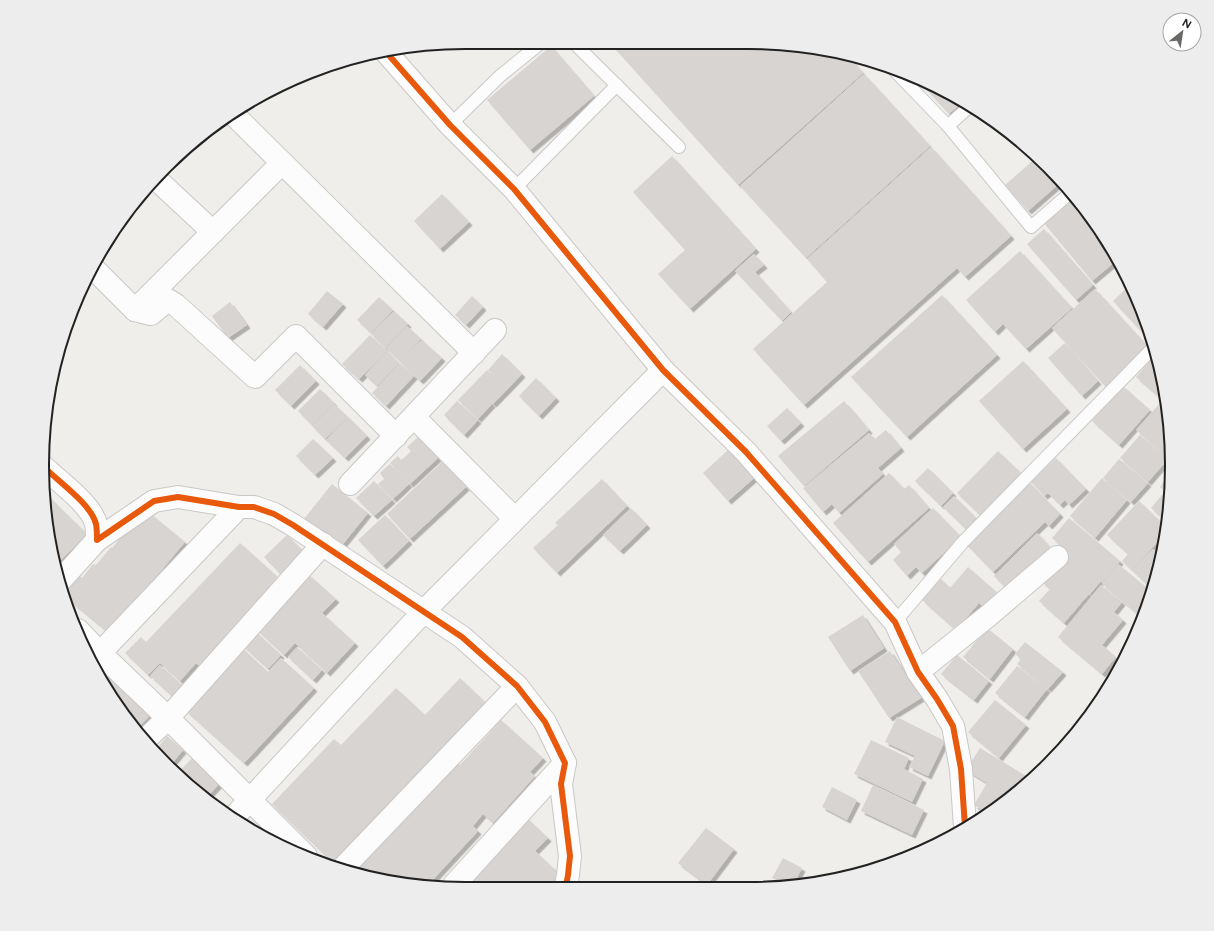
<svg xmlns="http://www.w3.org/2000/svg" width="1214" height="931" font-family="Figtree,sans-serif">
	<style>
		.building { fill: #d7d4d2; filter: url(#shadow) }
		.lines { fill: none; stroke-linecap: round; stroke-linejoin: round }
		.service-casing { stroke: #c9c8c7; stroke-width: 14 }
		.minor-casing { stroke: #c9c8c7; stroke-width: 24 }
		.service { stroke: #fdfcfc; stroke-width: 12 }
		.minor { stroke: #fdfcfc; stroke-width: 22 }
		.cycleway-casing { stroke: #fff; stroke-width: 8 }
		.cycleway { stroke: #e8590c; stroke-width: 6 }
		.rim { fill: none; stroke: #222; stroke-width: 2 }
	</style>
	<defs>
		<filter id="shadow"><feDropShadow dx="3.5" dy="3.5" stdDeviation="0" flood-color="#0004"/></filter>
	</defs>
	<rect width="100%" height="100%" fill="#f0eeeb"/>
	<g class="building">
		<polygon points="609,42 776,43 847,55 863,73 738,185"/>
		<polygon points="551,46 594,96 530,150 487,100"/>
		<polygon points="864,74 930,146 806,258 740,186"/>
		<polygon points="916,78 936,86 963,101 949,114"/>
		<polygon points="931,147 1011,236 965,277 957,268 804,405 753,349 827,282 807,259"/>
		<polygon points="672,156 756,249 690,309 658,274 685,250 633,192"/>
		<polygon points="1037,157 1048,166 1061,182 1028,211 1005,185"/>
		<polygon points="442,194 469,222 440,249 414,221"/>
		<polygon points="1074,198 1100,230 1117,260 1092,281 1044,223"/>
		<polygon points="1044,229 1093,285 1076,300 1027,244"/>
		<polygon points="1020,251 1072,308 1026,349 1003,324 995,332 966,300"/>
		<polygon points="754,254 764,265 755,272 791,312 782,321 735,271"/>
		<polygon points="1130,285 1140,303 1150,338 1149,340 1113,301"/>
		<polygon points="1095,289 1149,348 1106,387 1052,328"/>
		<polygon points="327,291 343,304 323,327 308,314"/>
		<polygon points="942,295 997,355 907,437 851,377"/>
		<polygon points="472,296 483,307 466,325 455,315"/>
		<polygon points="379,297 393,310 371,333 357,320"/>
		<polygon points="230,302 247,325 228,338 212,316"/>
		<polygon points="394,311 408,324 385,348 371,334"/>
		<polygon points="407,326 421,339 408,352 422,340 442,358 420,381 386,348"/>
		<polygon points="370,335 387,351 359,379 342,364"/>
		<polygon points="1065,343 1098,381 1082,396 1048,358"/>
		<polygon points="387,351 399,363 377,386 365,375"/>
		<polygon points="502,354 522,374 493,404 478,390 492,404 478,419 458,400 487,370 502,384 488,370"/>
		<polygon points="1155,355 1164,383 1166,403 1136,377"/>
		<polygon points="1023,361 1067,409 1023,449 979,401"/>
		<polygon points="400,363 414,376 386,406 372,393"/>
		<polygon points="300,365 316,381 291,406 275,390"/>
		<polygon points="536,378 556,398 539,416 519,396"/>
		<polygon points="1123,386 1150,410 1119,445 1092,421"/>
		<polygon points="320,389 334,403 312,425 298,411"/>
		<polygon points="457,401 478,420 464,435 444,415"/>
		<polygon points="844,401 869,430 804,486 778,456"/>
		<polygon points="1161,402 1166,407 1171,456 1169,459 1136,430"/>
		<polygon points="334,404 348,417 325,439 312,426"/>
		<polygon points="787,408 801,423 781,441 767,426"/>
		<polygon points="348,417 367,436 345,458 326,440"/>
		<polygon points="886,430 901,448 878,468 883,474 839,513 832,504 823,512 803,488 869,433 875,439"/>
		<polygon points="420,435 440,456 410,484 390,463 398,456 401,460 406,456 411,451 407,447"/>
		<polygon points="1140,435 1168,459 1148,482 1120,458"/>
		<polygon points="313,439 333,458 315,475 296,456"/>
		<polygon points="728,450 754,478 728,501 703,473"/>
		<polygon points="998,451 1021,473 981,516 957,493"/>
		<polygon points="1056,458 1086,489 1069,505 1065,500 1060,505 1048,493 1044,496 1031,482"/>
		<polygon points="1119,459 1148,483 1131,502 1103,478"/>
		<polygon points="442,462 466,487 410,539 387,514"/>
		<polygon points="390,464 409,484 393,499 378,484 384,479 380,473"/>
		<polygon points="928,468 953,493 941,506 915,481"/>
		<polygon points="1171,472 1169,494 1160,487"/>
		<polygon points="889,473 904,489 909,485 929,508 868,562 833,523"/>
		<polygon points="1102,478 1127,500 1095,538 1070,516"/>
		<polygon points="602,479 627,506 557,573 533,548 558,525 555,523"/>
		<polygon points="1027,480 1060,514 1049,526 1045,522 993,572 964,542"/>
		<polygon points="374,481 392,500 374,516 356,498"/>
		<polygon points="332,484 368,513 339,549 303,520"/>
		<polygon points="43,491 87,534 57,564 43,493"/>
		<polygon points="1162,495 1169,501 1166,521 1151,508"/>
		<polygon points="954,496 976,518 966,529 943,507"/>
		<polygon points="1139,501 1166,527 1165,534 1132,570 1122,561 1128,554 1107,535"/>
		<polygon points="631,508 647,525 620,551 603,535"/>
		<polygon points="933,508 961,537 922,573 916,567 907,576 893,560 901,552 894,544"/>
		<polygon points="145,509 185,542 109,633 63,595 61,585 73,570 82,578 93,564 96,565 111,547 112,548"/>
		<polygon points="385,515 409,541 383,566 358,540"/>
		<polygon points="1069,518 1120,561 1103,582 1052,538"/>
		<polygon points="1037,533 1052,549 1009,591 994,576"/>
		<polygon points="287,535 308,556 285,579 264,557"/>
		<polygon points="1165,541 1164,548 1163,552 1158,547"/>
		<polygon points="240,543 281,580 203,670 196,663 180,681 160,663 148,675 125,653 141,637 146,642"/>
		<polygon points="1153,549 1161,557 1156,574 1146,584 1132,570"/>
		<polygon points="1067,552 1101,581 1090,594 1056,565"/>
		<polygon points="1118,564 1151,591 1145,610 1140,616 1102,584"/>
		<polygon points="1056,566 1089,594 1064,623 1039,601 1050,589 1042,582"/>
		<polygon points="968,567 1000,595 987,610 979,603 956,630 922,600 941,579 950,588"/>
		<polygon points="308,574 336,599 322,613 355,643 327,673 295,643 284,655 257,630"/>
		<polygon points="1101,585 1122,602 1114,612 1123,620 1102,645 1116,657 1102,674 1058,637"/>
		<polygon points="863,615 884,648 850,671 828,637"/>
		<polygon points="987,628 1013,649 990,679 963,657"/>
		<polygon points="255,631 281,655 268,669 242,645"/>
		<polygon points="1025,642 1063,672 1048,689 1017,664 1021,659 1015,654"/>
		<polygon points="241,647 268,672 281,658 314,688 244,763 184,709"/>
		<polygon points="297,647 322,670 313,680 288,657"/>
		<polygon points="890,651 921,698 889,718 858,671"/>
		<polygon points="957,655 989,681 974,700 941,674"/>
		<polygon points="94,661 152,713 137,729 114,701"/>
		<polygon points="160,665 182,685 172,696 150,676"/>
		<polygon points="1017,666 1047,689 1025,717 995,693"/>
		<polygon points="460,678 485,702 332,862 272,804 334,739 341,745 396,688 425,715"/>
		<polygon points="995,700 1026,725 999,758 968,732"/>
		<polygon points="897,717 945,741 928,776 909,767 915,756 885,742"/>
		<polygon points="501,720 543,758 530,772 535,776 493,823 483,814 473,826 478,831 428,885 410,885 352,872 454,760 460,765"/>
		<polygon points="167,736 183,750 169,767 155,751"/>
		<polygon points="871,740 909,758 904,769 923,779 912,802 854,774"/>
		<polygon points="980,748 1031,779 989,814 974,805 987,783 966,770"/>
		<polygon points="193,757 220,783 207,797 177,774"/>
		<polygon points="873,785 924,810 912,835 861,811"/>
		<polygon points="832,787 857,800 847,820 822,807"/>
		<polygon points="526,817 548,838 535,851 566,880 560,885 460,885"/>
		<polygon points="259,825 276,842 252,831"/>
		<polygon points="706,828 734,849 707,885 678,863"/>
		<polygon points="783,858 802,868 793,885 786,885 772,878"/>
	</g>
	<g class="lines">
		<g class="service-casing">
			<g id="service">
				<polyline points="573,42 679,147"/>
				<polyline points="894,70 948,126 1031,227 1070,193"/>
				<polyline points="450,125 500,76 542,42"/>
				<polyline points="948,126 970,106"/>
				<polyline points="514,189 617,85"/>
				<polyline points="895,622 963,542 1153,348"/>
			</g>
		</g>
		<g class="minor-casing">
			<g id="minor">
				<polyline points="386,52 450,125 514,189 663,370 746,452 895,622 918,672 937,699 953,726 961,769 965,827"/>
				<polyline points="233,114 474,353"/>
				<polyline points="155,178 213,232"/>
				<polyline points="93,268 135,310 151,314 168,300 176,305 255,377 296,336 396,436"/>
				<polyline points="135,310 282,163"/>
				<polyline points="414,417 515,519"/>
				<path d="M 45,468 C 59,482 91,504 96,524 C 97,529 97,535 97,540 L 154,501 L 178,497 L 239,507 L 254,507 L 274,514 L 293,525 L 462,637 L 517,686 L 545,722 L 565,763 L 561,784 L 570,856 L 568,875 L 566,885"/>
				<polyline points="350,484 495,330"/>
				<polyline points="60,581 97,540"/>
				<polyline points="78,630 100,653 168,718 306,856"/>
				<polyline points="100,653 239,507"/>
				<polyline points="918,672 988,616 1057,557"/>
				<polyline points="145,740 168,718 323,544"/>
				<polyline points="234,817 424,611 663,370"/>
				<polyline points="342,869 517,686"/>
				<polyline points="454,885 565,763"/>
			</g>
		</g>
		<use href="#service" class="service"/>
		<use href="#minor" class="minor"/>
		<g class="cycleway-casing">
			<g id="cycleway">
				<polyline points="386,52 450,125 514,189 663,370 746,452 895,622 918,672 937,699 953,726 961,769 965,827"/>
				<path d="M 45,468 C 59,482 91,504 96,524 C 97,529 97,535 97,540 L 154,501 L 178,497 L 239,507 L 254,507 L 274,514 L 293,525 L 462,637 L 517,686 L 545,722 L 565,763 L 561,784 L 570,856 L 568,875 L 566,885"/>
			</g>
		</g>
		<use href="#cycleway" class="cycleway"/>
	</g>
	<path d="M0 0H1214V931H0ZM465 49H749A416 416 0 0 1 1165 465V466A416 416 0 0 1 749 882H465A416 416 0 0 1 49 466V465A416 416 0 0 1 465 49Z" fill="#ededed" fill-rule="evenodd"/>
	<path class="rim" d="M465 49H749A416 416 0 0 1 1165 465V466A416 416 0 0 1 749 882H465A416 416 0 0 1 49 466V465A416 416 0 0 1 465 49Z"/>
	<g transform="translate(1182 32) rotate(30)"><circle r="19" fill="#ffffff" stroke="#a7a7a7"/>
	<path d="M0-3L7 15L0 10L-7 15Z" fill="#6a6968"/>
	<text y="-6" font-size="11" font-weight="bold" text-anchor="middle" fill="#222222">N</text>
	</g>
</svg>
